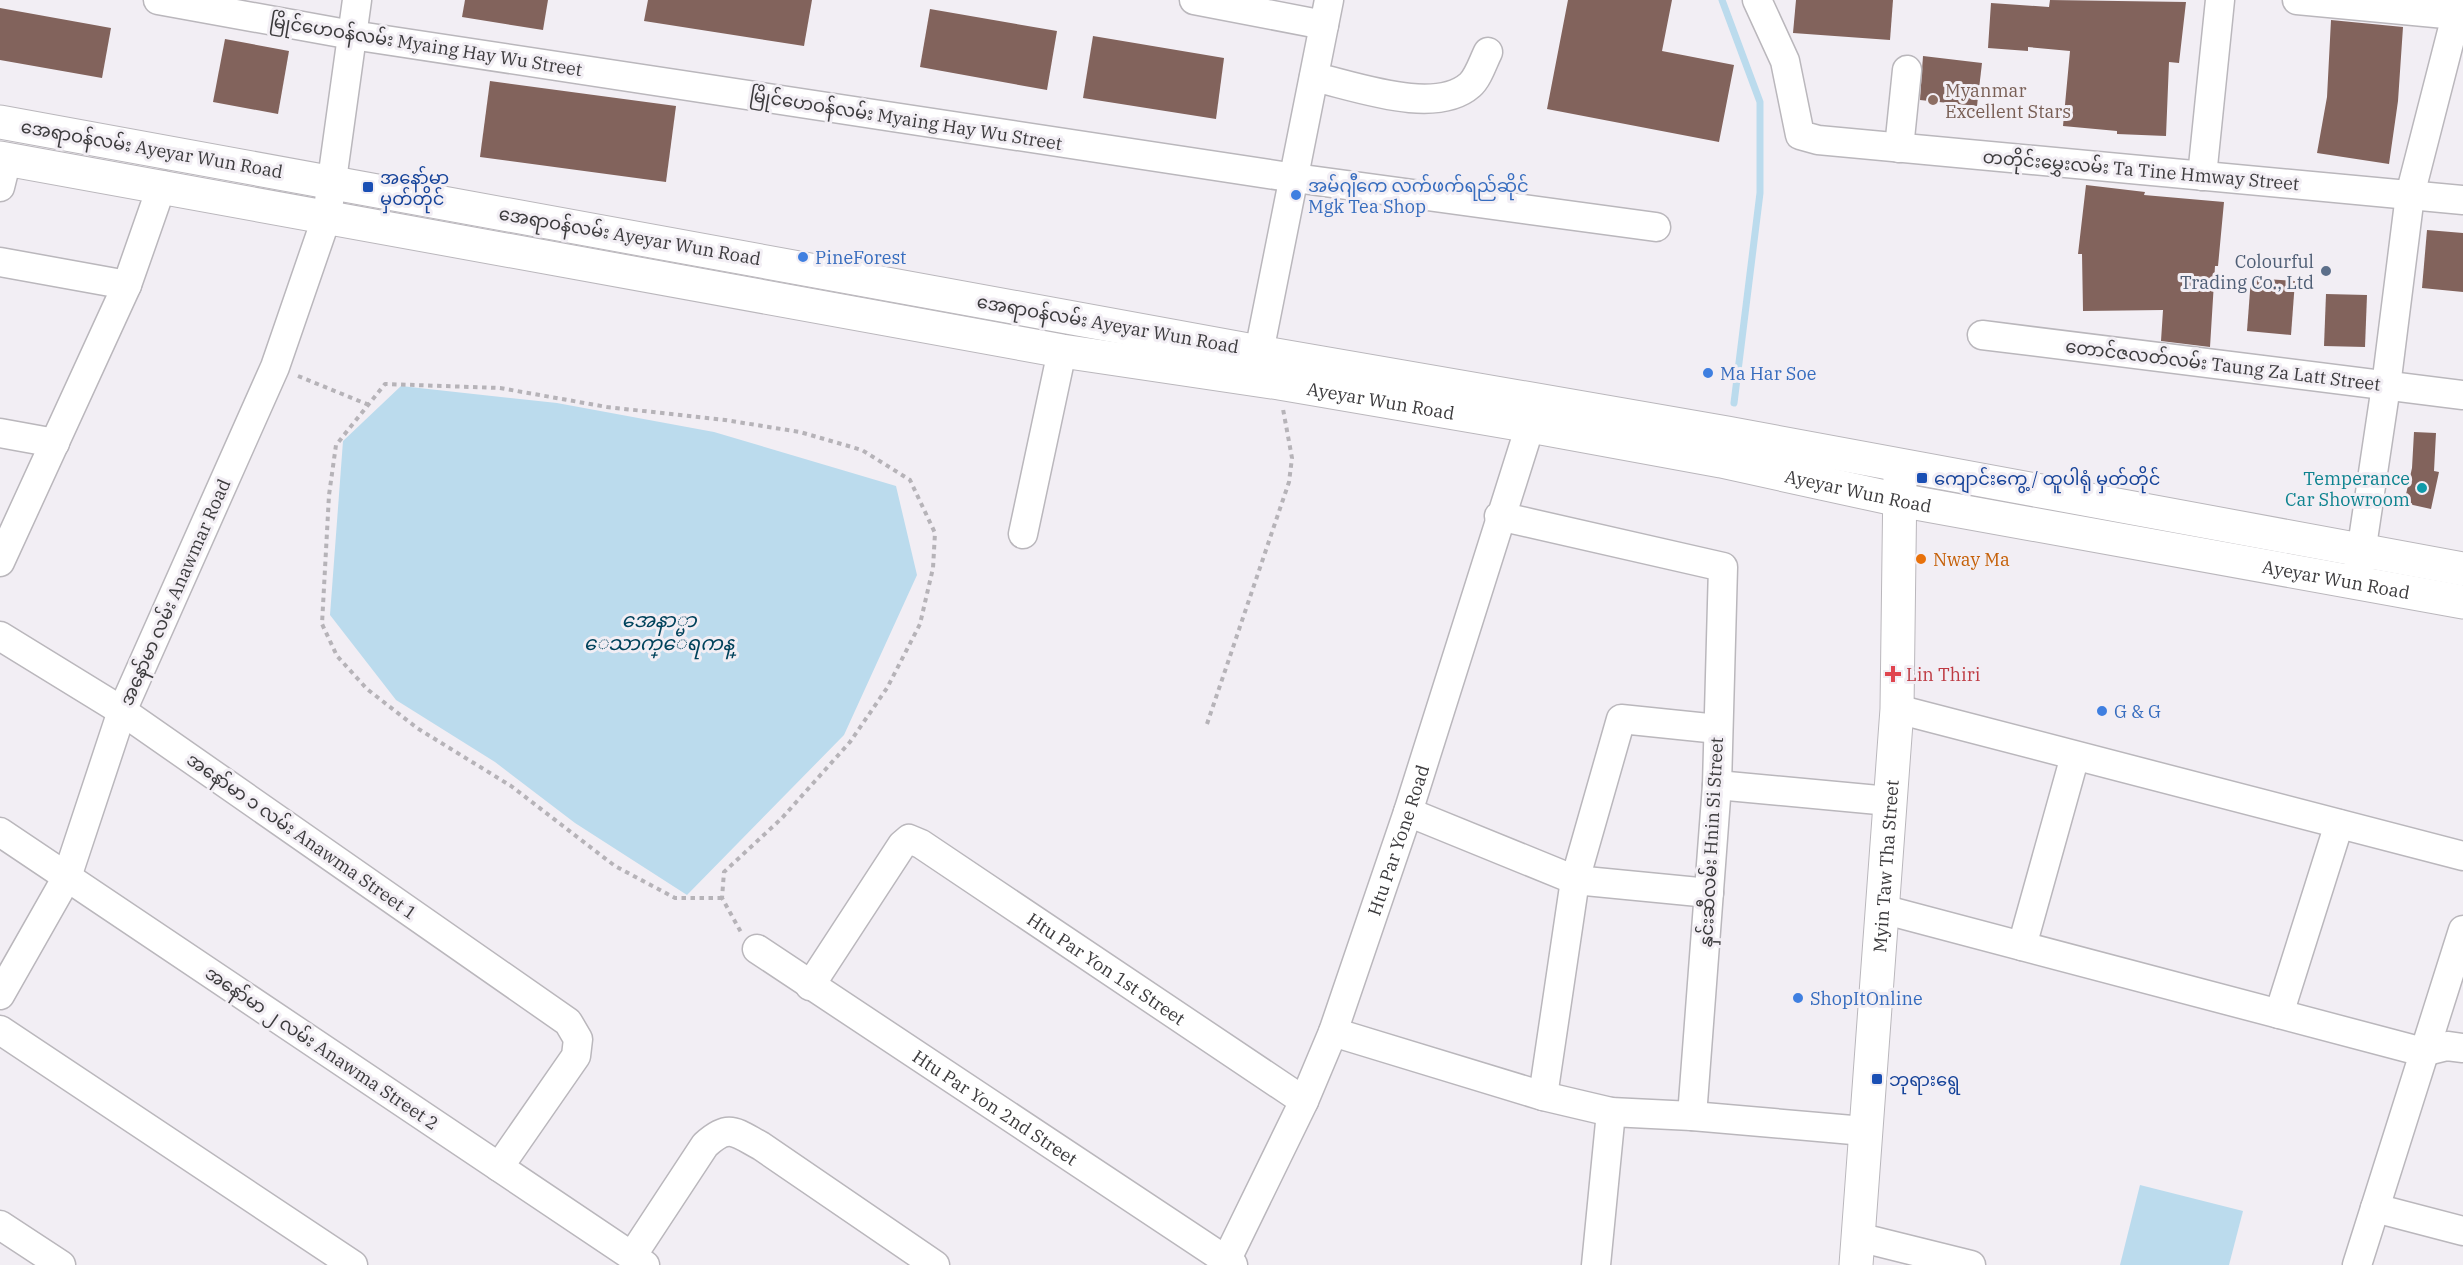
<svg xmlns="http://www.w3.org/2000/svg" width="2463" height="1265" font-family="'IBM Plex Serif','Noto Sans Myanmar',serif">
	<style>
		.water { fill: #bbdbed }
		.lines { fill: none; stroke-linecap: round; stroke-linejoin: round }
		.stream { stroke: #bbdbed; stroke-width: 7 }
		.building { fill: #82635c }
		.minor-casing { stroke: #bab7bc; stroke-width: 31 }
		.major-casing { stroke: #bab7bc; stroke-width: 35 }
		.path { stroke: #b6b3b8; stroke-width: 4; stroke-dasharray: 4.5 4.5; stroke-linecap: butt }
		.minor { stroke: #fff; stroke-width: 28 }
		.major { stroke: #fff; stroke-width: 33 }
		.education-dot { fill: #8d6e63; stroke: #f2eef4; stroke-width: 2 }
		.transit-dot { fill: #1a4fb4; stroke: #f2eef4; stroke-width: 2 }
		.shop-dot { fill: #3f7fe0; stroke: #f2eef4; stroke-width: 2 }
		.service-dot { fill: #5c6f8a; stroke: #f2eef4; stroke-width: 2 }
		.culture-dot { fill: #0f9aa8; stroke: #f2eef4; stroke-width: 2 }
		.food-dot { fill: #e8710a; stroke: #f2eef4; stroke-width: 2 }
		.health-dot { fill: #e0444e; stroke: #f2eef4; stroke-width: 2 }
		.labels { text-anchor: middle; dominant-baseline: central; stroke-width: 6; stroke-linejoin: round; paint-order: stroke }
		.street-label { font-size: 18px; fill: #3c3b3d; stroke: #f2eef4 }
		.education-label { font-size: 18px; fill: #785e54; stroke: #f2eef4; text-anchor: start }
		.transit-label { font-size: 18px; fill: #164399; stroke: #f2eef4; text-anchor: start }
		.shop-label { font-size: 18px; fill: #366cbe; stroke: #f2eef4; text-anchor: start }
		.service-label { font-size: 18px; fill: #4e5e75; stroke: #f2eef4; text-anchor: end }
		.culture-label { font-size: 18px; fill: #0d838f; stroke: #f2eef4; text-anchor: end }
		.food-label { font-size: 18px; fill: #c56008; stroke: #f2eef4; text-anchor: start }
		.health-label { font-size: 18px; fill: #be3a42; stroke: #f2eef4; text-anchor: start }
		.water-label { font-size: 20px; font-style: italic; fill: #00425b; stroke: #f2eef4 }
	</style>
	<rect width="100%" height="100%" fill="#f2eef4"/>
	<g class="water">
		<polygon points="401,386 557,403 714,432 896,486 917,575 844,735 687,895 575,823 495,762 396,700 330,615 343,441"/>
		<polygon points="2140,1185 2243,1211 2229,1265 2120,1265"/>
	</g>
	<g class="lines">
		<polyline class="stream" points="1722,0 1760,102 1760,193 1734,403"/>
	</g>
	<g class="building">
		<polygon points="465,0 548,0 543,30 462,17"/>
		<polygon points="648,0 812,0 804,46 644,21"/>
		<polygon points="1568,0 1672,0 1662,51 1734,65 1719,142 1547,109"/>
		<polygon points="1796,0 1893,0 1890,40 1793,33"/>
		<polygon points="2050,0 2186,2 2179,63 2169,62 2166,136 2117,134 2117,131 2063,126 2070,51 2028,47 2028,51 1988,48 1991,3 2049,7"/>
		<polygon points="0,8 111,28 102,78 0,60"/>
		<polygon points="930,9 1057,31 1047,90 920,67"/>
		<polygon points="2331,20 2403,27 2398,101 2389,164 2317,153 2327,97"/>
		<polygon points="1093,36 1224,58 1216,119 1083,98"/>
		<polygon points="225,39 289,51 278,114 213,102"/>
		<polygon points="1923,56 1982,63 1977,106 1920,100"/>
		<polygon points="490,81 676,106 666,182 480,157"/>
		<polygon points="2086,185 2145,192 2144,195 2224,202 2218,266 2215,266 2210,347 2161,341 2163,310 2083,311 2082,254 2078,254"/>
		<polygon points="2427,230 2463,233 2463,292 2422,288"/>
		<polygon points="2251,278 2295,281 2291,335 2247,331"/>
		<polygon points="2326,294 2367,295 2365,347 2324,346"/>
		<polygon points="2414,432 2436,433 2434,471 2439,472 2431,509 2404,503 2412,468"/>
	</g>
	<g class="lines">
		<g class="minor-casing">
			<g id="minor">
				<polyline points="158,0 352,35 1295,178 1656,227"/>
				<polyline points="1194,0 1324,25"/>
				<polyline points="1757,0 1785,61 1800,135 1818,140 2463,200"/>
				<polyline points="2297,0 2456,15"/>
				<path d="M 1314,77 C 1355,86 1435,116 1470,85 C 1478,78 1483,62 1488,52"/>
				<polyline points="1899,148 1907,70"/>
				<polyline points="2202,176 2220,0"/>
				<polyline points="0,187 7,159"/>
				<polyline points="0,262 127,285"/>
				<polyline points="1982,335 2463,395"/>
				<polyline points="1259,352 1329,0"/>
				<polyline points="0,433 55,443"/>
				<polyline points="1499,516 1723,567 1717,785 1692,1116"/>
				<polyline points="1023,534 1062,351"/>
				<polyline points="0,562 127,285 162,185"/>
				<polyline points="2358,573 2386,386 2410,195 2460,0"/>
				<polyline points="0,636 122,711 568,1022 578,1039 576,1056 499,1167"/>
				<polyline points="1897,709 2463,856"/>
				<polyline points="1717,785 1889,801"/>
				<polyline points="1408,812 1575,880 1709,893"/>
				<polyline points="0,832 645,1265"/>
				<polyline points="1882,909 2423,1052 2447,1046 2463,1048"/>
				<polyline points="2022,946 2075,756"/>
				<path id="s1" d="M 757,949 L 1233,1265"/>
				<path id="s2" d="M 810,986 L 902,845 L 909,839 L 921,844 L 1304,1101"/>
				<polyline points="0,995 67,877 122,711 275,367 327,216 357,0"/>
				<polyline points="2279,1014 2339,824"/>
				<polyline points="0,1030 353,1265"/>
				<polyline points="1333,1032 1543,1096 1611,1112 1692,1116 1864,1131"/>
				<polyline points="1543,1096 1575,880 1621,719 1718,729"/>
				<polyline points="2375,1208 2463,1231"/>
				<polyline points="0,1225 61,1265"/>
				<polyline points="1858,1237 1971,1265"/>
				<path d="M 632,1256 L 705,1145 C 729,1123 735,1132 761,1146 L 935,1265"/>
				<path id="s3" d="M 1224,1265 L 1304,1101 L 1333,1032 L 1408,812 L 1530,426 L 1534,405"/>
				<polyline points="1596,1265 1611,1112"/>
				<polyline points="2357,1265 2463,930"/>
			</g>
		</g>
		<g class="major-casing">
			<g id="major">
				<polyline points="0,122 1259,352 1727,433 2463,569"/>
				<path id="s4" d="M 0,158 L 1062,351 L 1279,383 L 1530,426 L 1721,461 L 1899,500 L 2463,602"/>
				<path id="s5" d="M 1856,1265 L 1897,709 L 1900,477"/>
			</g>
		</g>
		<g class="path">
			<polyline points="298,376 369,405"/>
			<polyline points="1207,724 1289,482 1292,458 1283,409"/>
			<polyline points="722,898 675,898 615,866 511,786 417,728 367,689 337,656 322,624 329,495 336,445 385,384 500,388 607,407 725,420 800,432 862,450 910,480 935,533 933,568 920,624 887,688 850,742 782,818 724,872 722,898 742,934"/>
		</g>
		<use href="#minor" class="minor"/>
		<use href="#major" class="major"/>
	</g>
	<circle class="education-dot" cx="1933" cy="100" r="6"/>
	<g class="transit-dot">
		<rect x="362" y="181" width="12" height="12" rx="3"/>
		<rect x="1916" y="472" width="12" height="12" rx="3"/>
		<rect x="1871" y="1073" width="12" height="12" rx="3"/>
	</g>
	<g class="shop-dot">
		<circle cx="1296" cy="195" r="6"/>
		<circle cx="803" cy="257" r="6"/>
		<circle cx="1708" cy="373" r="6"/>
		<circle cx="2102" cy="711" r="6"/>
		<circle cx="1798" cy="998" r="6"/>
	</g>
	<circle class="service-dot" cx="2326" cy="271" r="6"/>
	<circle class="culture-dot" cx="2422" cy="488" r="6"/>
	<circle class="food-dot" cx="1921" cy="559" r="6"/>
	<path class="health-dot" d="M1890 665h6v6h6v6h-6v6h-6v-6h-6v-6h6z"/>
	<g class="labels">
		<g class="street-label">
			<text transform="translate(426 45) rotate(9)">မြိုင်ဟေဝန်လမ်း Myaing Hay Wu Street</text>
			<text transform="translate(906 119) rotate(9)">မြိုင်ဟေဝန်လမ်း Myaing Hay Wu Street</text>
			<text transform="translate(152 149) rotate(10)">အေရာဝန်လမ်း Ayeyar Wun Road</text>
			<text transform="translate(2141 170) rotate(5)">တတိုင်းမွှေးလမ်း Ta Tine Hmway Street</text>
			<text transform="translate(630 236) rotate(10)">အေရာဝန်လမ်း Ayeyar Wun Road</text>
			<text transform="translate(1108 324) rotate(10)">အေရာဝန်လမ်း Ayeyar Wun Road</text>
			<text transform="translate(2223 365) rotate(7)">တောင်ဇလတ်လမ်း Taung Za Latt Street</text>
			<text stroke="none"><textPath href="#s4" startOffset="1402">Ayeyar Wun Road</textPath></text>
			<text stroke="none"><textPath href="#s4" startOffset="1888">Ayeyar Wun Road</textPath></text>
			<text stroke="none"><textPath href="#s4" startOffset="2374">Ayeyar Wun Road</textPath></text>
			<text transform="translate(175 592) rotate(-66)">အနော်မာ လမ်း Anawmar Road</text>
			<text transform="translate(302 836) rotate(35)">အနော်မာ ၁ လမ်း Anawma Street 1</text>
			<text stroke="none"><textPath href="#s3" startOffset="460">Htu Par Yone Road</textPath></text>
			<text transform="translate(1711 842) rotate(-87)">နှင်းဆီလမ်း Hnin Si Street</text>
			<text stroke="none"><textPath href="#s5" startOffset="400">Myin Taw Tha Street</textPath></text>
			<text stroke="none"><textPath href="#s2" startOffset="414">Htu Par Yon 1st Street</textPath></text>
			<text transform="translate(322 1048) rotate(34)">အနော်မာ ၂ လမ်း Anawma Street 2</text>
			<text stroke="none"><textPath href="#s1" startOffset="286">Htu Par Yon 2nd Street</textPath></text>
		</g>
		<g class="education-label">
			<text x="1945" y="90">Myanmar<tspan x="1945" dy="21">Excellent Stars</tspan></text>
		</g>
		<g class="transit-label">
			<text x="380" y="177">အနော်မာ<tspan x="380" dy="21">မှတ်တိုင်</tspan></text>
			<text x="1934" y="478">ကျောင်းကွေ့ / ထူပါရုံ မှတ်တိုင်</text>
			<text x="1889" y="1079">ဘုရားရွေ</text>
		</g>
		<g class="shop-label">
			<text x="1308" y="185">အမ်ဂျီကေ လက်ဖက်ရည်ဆိုင်<tspan x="1308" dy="21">Mgk Tea Shop</tspan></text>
			<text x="815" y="257">PineForest</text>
			<text x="1720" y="373">Ma Har Soe</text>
			<text x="2114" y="711">G &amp; G</text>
			<text x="1810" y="998">ShopItOnline</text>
		</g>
		<g class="service-label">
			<text x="2314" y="261">Colourful<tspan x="2314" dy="21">Trading Co., Ltd</tspan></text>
		</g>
		<g class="culture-label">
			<text x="2410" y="478">Temperance<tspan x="2410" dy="21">Car Showroom</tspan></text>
		</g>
		<g class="food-label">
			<text x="1933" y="559">Nway Ma</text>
		</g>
		<g class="health-label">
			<text x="1906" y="674">Lin Thiri</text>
		</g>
		<g class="water-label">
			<text x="659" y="619">အေနာ္မာ<tspan x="659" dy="23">ေသာက္ေရကန္</tspan></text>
		</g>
	</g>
</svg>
